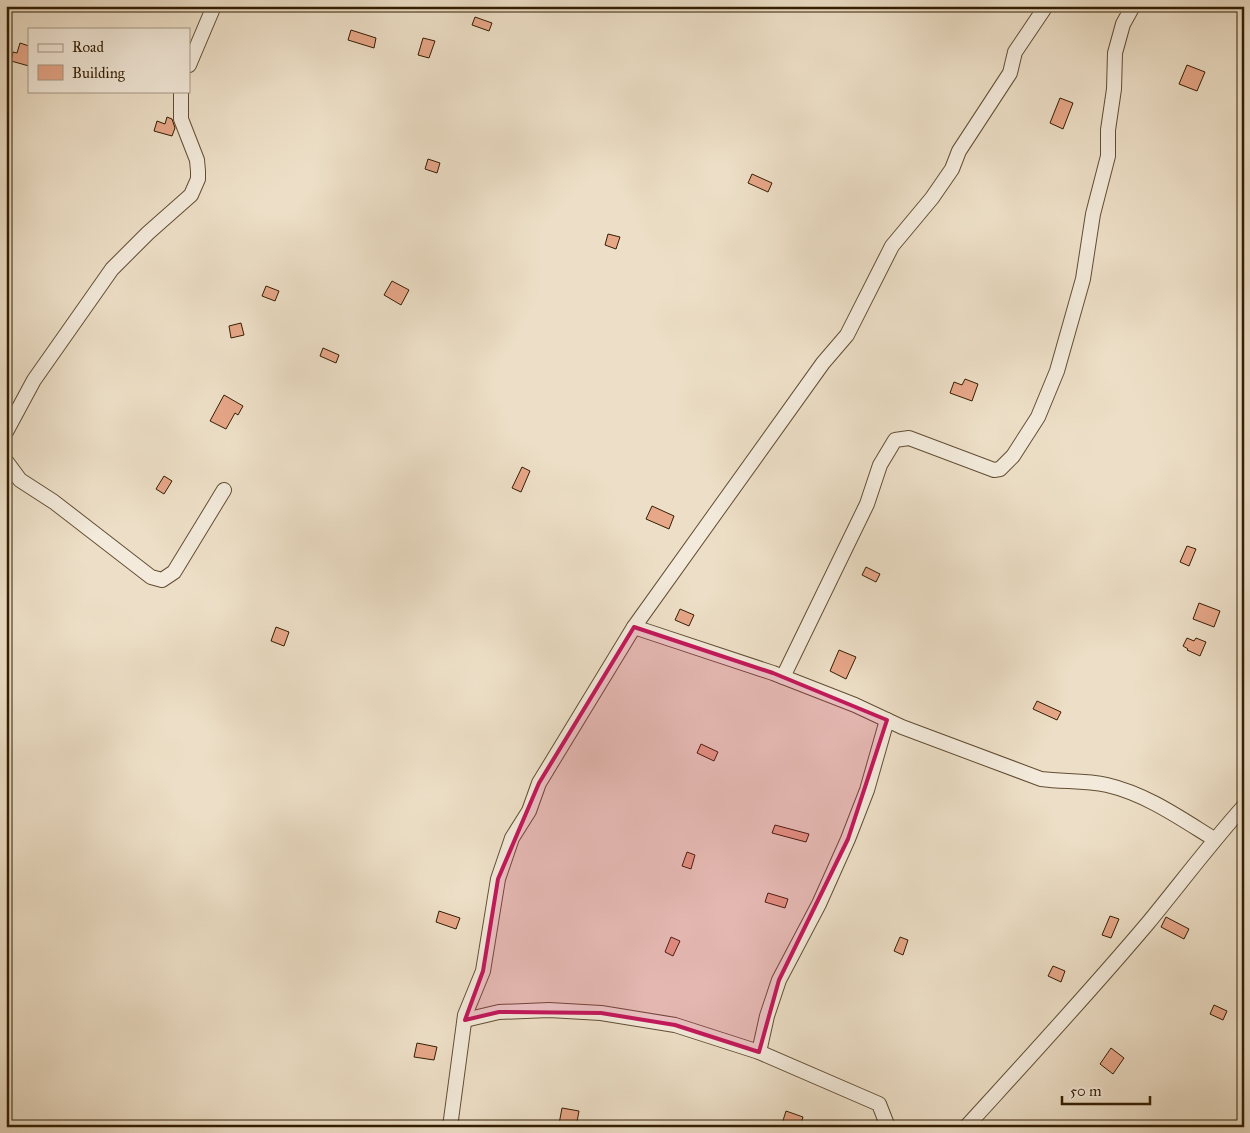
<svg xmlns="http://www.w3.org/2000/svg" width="1250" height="1133" font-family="'IM FELL Great Primer',serif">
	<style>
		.building { fill: #e7a789; stroke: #331e02 }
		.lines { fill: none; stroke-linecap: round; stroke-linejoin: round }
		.minor-casing { stroke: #624e33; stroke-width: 16 }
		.minor { stroke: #f3eadb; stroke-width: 14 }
		.marked { fill: #c2185b; fill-opacity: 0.2; stroke: #c2185b; stroke-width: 4; stroke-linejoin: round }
	</style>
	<rect width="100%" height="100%" fill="#eddfc7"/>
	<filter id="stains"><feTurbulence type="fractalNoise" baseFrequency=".004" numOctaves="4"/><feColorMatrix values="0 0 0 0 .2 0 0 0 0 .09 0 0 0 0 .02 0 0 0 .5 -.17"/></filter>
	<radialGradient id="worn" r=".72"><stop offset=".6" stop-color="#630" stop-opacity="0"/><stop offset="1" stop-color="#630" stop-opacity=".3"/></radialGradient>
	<g class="building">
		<polygon points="475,17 492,23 489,31 472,25"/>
		<polygon points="351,30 376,38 374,48 348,40"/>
		<polygon points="423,38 435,41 429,58 418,55"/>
		<polygon points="20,43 29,46 29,66 11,61 13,52 17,53"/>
		<polygon points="1187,65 1205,72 1197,91 1179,84"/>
		<polygon points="1060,98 1073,103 1063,129 1050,123"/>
		<polygon points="167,117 172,119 175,128 172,136 154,131 157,121 165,124"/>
		<polygon points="428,159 440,163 437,173 425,169"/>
		<polygon points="752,174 772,183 768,192 748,183"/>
		<polygon points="608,234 620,237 616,249 605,245"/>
		<polygon points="392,281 409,290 401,305 384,295"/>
		<polygon points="266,286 279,291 275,301 262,296"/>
		<polygon points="241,323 244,335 231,338 229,326"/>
		<polygon points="323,348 339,355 336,363 320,356"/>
		<polygon points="965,379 978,384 972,401 950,393 954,382 962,385"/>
		<polygon points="224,395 243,406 238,415 235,413 226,429 210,421"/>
		<polygon points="522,467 530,471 521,492 512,488"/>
		<polygon points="164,476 172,481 164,494 156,489"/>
		<polygon points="652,506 674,516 669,529 646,519"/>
		<polygon points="1187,546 1196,549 1189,566 1180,562"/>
		<polygon points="866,567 880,574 876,582 862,575"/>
		<polygon points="1199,603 1220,611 1214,627 1193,619"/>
		<polygon points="680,609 694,615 689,626 675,620"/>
		<polygon points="276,627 289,632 284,646 271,641"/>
		<polygon points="1187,638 1194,641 1196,638 1206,642 1200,656 1187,650 1188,649 1183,646"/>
		<polygon points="839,650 856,657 846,679 830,671"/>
		<polygon points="1037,701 1061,712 1057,720 1033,709"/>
		<polygon points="701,744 718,752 714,761 697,753"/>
		<polygon points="775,825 809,834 806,842 772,833"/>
		<polygon points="687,852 695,855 691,869 682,866"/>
		<polygon points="768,893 788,899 785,908 765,902"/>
		<polygon points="439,911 460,918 456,929 436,922"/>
		<polygon points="1110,916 1119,919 1111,938 1102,935"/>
		<polygon points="1166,917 1189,929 1184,939 1161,927"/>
		<polygon points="671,937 680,941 673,956 665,952"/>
		<polygon points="900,937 908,940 903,955 894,951"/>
		<polygon points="1053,966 1065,971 1061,982 1048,976"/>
		<polygon points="1214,1005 1227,1011 1223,1020 1210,1014"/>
		<polygon points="417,1043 437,1047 434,1060 414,1057"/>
		<polygon points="1111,1048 1124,1058 1113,1074 1100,1064"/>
		<polygon points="562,1108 579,1111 576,1127 559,1124"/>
		<polygon points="786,1111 803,1117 800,1127 781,1127"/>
	</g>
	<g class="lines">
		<g class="minor-casing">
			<g id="minor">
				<polyline points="189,65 214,6"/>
				<polyline points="6,432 34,380 112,269 148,233 191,195 198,179 198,171 197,160 181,119 181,91"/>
				<polyline points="6,461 20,480 54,502 151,577 162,580 174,572 224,490"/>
				<path d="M 634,627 L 773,673 L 855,705 L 902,727 L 1041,779 C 1063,782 1085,780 1107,785 C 1146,794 1180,818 1214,839"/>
				<polyline points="783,677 867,504 880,465 895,440 909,438 994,470 1000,469 1013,456 1038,417 1057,371 1083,279 1093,214 1108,156 1108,130 1114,89 1115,53 1123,24 1133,6"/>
				<polyline points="465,1020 499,1012 549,1010 601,1013 675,1025 759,1052 879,1104 888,1127"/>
				<polyline points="759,1052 767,1016 779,980 819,904 848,839 867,790 887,720"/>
				<polyline points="450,1127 465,1015 483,971 498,879 512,838 529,811 539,783 634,627 823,363 847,335 892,246 932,198 952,169 959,151 1010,73 1015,52 1046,6"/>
				<path d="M 966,1127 C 1027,1060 1089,993 1148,923 C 1180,884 1210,844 1244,806"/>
			</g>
		</g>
		<use href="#minor" class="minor"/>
	</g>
	<path class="marked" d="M 634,627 L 773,673 L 887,720 L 848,839 L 779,980 L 759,1052 L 675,1025 L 601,1013 L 499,1012 L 465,1020 L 483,971 L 498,879 L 539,783 Z"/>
	<rect width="1250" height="1133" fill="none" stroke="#eddfc7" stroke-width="25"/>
	<rect x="8" y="8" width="1235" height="1118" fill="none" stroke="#331e02" stroke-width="2.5"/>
	<rect x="12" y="12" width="1225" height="1108" fill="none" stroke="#331e02"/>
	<rect x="28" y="28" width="162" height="65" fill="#f3eadb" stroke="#a69884"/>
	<rect x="38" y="44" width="25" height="8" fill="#f3eadb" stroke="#a69884"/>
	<text x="72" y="52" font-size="15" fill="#331e02">Road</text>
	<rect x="38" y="65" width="25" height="15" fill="#e7a789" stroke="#a69884"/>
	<text x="72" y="78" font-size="15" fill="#331e02">Building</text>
	<path d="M1062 1096v8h88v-8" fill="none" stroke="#331e02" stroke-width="2.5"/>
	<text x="1070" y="1096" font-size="15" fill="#331e02" stroke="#f3eadb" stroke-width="4" paint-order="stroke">50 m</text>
	<rect width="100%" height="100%" filter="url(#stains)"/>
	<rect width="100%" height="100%" fill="url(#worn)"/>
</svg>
